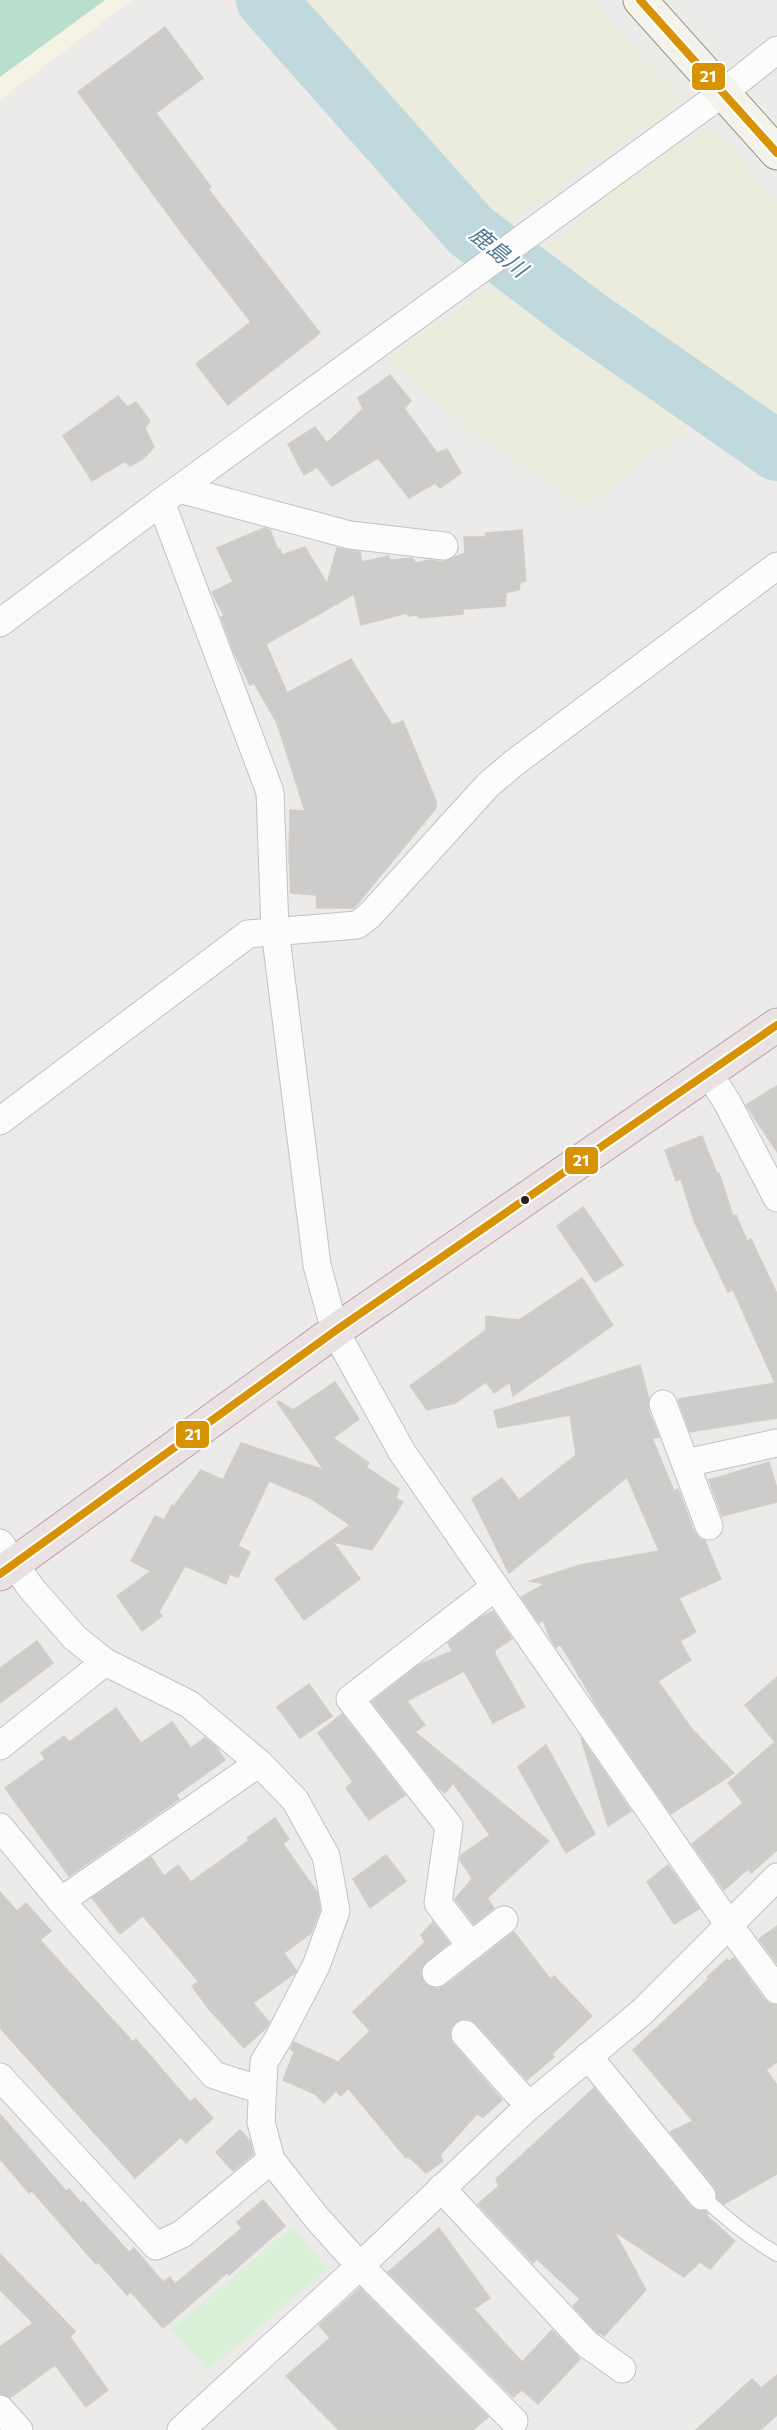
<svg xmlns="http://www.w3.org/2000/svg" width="777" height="2430" font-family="Commissioner,'Noto Sans JP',sans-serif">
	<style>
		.education { fill: #f5f3e6 }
		.farmland { fill: #ececde }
		.park { fill: #daf0d8 }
		.pitch { fill: #b9dfcc }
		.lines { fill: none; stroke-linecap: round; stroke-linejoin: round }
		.river { stroke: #c0d9dd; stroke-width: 60 }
		.building { fill: #ceccca; stroke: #d0cdca; stroke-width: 1.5 }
		.lane-casing { stroke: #c3c2c1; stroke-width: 16 }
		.street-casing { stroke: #c3c2c1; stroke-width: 29 }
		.secondary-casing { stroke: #959583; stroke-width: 35 }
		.highway-casing { stroke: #bfa3ad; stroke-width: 35 }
		.lane { stroke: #fcfcfc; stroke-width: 14 }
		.street { stroke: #fcfcfc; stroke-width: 27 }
		.secondary { stroke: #f3f3ec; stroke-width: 33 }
		.highway { stroke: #e9e1e2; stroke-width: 33 }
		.bus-1-casing { stroke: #fff; stroke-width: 12 }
		.bus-1 { stroke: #d79205; stroke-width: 8 }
		.bus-dot { fill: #202020; stroke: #fff; stroke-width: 2 }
		.labels { text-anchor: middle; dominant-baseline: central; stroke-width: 4.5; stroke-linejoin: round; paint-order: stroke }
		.water-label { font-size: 22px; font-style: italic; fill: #507896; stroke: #fff }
		.line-badge { stroke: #fff; stroke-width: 2 }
		.badge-label { font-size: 16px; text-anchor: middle; font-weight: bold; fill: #fff }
	</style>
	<rect width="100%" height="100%" fill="#edebe9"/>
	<polygon class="education" points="0,0 132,0 0,100"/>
	<g class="farmland">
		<polygon points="289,0 592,0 682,101 496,232"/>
		<polygon points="698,125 719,133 777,199 777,434 664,359 525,260"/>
		<polygon points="492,287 693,424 585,508 480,437 384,359"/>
	</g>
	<polygon class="park" points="292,2227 328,2269 207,2371 171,2329"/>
	<polygon class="pitch" points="0,0 105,0 0,77"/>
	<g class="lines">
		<polyline class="river" points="266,0 471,231 583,316 777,451"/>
	</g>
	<g class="building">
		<polygon points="165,27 203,78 156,113 211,187 208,189 320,333 228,405 196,364 251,322 184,236 78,92"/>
		<polygon points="390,375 411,401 404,408 437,453 447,449 461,473 440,488 435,483 409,498 378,458 332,486 317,467 304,475 288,444 315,427 327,443 363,409 358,398"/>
		<polygon points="118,396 127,407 136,402 150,421 145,428 154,447 143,459 130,466 125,461 92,481 63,436"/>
		<polygon points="264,528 270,530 278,550 280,549 282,555 305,547 327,584 337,548 360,552 362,562 389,556 389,560 412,558 416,563 429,560 443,562 465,553 464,537 485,537 486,533 522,530 526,581 520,583 519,590 506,593 505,606 463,609 463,614 419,618 418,615 408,616 407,613 361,625 354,594 266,644 287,693 351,659 392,725 403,721 436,801 436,808 354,908 317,908 316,895 291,893 289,857 290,810 305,811 277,723 254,683 250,685 234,652 221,617 224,616 212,592 233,582 217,548"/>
		<polygon points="777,1086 777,1152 746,1105"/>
		<polygon points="702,1136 717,1174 719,1173 733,1216 736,1215 747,1241 751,1239 777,1294 777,1418 690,1432 678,1399 775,1383 733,1290 728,1292 694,1221 681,1179 676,1181 665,1150"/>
		<polygon points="583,1207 623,1265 595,1282 557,1226"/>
		<polygon points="582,1278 613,1325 513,1396 510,1382 494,1393 486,1382 455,1403 427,1410 410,1386 486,1330 486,1316 519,1320"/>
		<polygon points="640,1365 649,1399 648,1410 659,1437 652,1438 674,1491 678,1489 694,1532 699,1538 705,1541 721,1579 679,1598 696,1632 680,1641 691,1660 658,1681 691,1728 734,1773 671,1814 598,1708 561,1645 556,1647 549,1636 543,1620 539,1623 521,1597 545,1584 530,1581 580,1565 659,1551 627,1477 509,1573 472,1499 502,1478 519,1500 576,1455 570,1415 498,1428 494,1411"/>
		<polygon points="335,1382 359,1419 333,1438 369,1463 366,1467 399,1489 396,1498 403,1502 372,1550 333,1542 360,1579 304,1620 275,1579 350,1525 310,1498 269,1481 238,1546 250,1552 238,1577 230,1574 226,1584 185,1566 159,1612 162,1616 142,1631 117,1596 151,1571 131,1561 155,1516 164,1520 172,1505 174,1506 201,1470 223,1480 241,1443 324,1470 277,1402 279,1401 293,1410"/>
		<polygon points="769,1462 777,1489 777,1502 722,1516 709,1480"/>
		<polygon points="493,1611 512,1639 495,1650 495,1654 525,1707 493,1723 464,1671 407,1701 425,1725 415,1732 549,1841 487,1898 494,1908 474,1924 455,1899 472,1879 481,1891 460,1860 461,1855 490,1835 453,1783 445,1793 439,1788 372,1702 419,1665 452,1651 448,1643 481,1617"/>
		<polygon points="37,1641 53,1663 0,1703 0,1668"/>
		<polygon points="777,1677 777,1850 751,1873 748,1869 724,1890 692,1844 743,1803 728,1783 775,1742 745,1705"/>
		<polygon points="309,1684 332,1716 300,1738 277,1707"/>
		<polygon points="116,1708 141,1743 172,1722 191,1748 205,1738 216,1747 225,1760 176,1795 179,1799 69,1876 5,1788 45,1759 41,1753 64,1736 69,1742"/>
		<polygon points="342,1714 405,1795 369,1820 346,1788 353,1782 318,1733"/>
		<polygon points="581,1738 631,1811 608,1826"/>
		<polygon points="546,1745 595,1834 566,1853 518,1767"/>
		<polygon points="275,1818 289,1839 283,1844 317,1892 320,1910 311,1933 284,1953 296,1970 295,1973 253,2003 269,2022 266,2028 244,2048 208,2008 192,1986 199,1982 143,1916 120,1934 92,1898 151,1857 164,1876 178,1865 191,1882 249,1840 247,1838"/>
		<polygon points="386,1855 406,1881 370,1908 353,1879"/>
		<polygon points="668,1865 699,1909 674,1924 647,1882"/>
		<polygon points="0,1892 17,1911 26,1903 51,1931 40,1940 133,2042 136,2039 190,2102 195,2098 213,2118 186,2143 181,2137 135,2178 0,2028"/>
		<polygon points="433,1922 449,1943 422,1967 421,1976 424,1983 430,1987 438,1989 446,1985 514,1932 551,1980 554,1976 592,2016 552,2054 554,2057 527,2080 476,2023 469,2019 462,2019 454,2023 450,2030 450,2038 453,2044 502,2100 483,2117 477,2114 440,2155 443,2161 426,2173 408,2156 406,2158 348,2088 341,2096 336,2091 324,2103 315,2094 283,2080 294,2052 291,2049 294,2042 338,2062 370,2031 353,2012 425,1942 421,1935"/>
		<polygon points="777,1926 777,1963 759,1939"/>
		<polygon points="734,1958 764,1999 770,2004 777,2005 777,2062 766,2070 777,2085 777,2174 724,2204 717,2198 714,2186 670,2132 693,2121 633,2050 709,1979 707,1977 727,1959 729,1961"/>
		<polygon points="594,2088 690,2206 697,2211 705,2211 708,2214 706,2215 735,2241 710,2269 700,2262 684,2277 614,2231 646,2290 604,2336 597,2332 573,2306 580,2299 537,2259 533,2263 478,2204 499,2186 496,2179"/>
		<polygon points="0,2114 66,2191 69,2189 81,2203 83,2201 129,2252 134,2248 163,2282 170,2277 175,2284 242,2228 237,2222 263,2200 285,2226 229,2275 227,2273 163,2328 131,2292 127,2295 98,2262 96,2264 32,2191 29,2193 0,2159"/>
		<polygon points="240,2130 250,2141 253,2154 233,2171 216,2152"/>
		<polygon points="439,2228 490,2298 474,2309 522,2362 552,2330 580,2359 538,2404 522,2390 513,2397 388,2272"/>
		<polygon points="0,2254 75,2331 70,2337 108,2390 86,2407 55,2365 10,2398 0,2394 0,2347 33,2323 0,2290"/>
		<polygon points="360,2288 488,2417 473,2430 339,2430 286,2376 330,2338 319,2325"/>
		<polygon points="777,2375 777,2415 760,2430 696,2430 752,2379 761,2388"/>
	</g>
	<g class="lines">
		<g class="lane-casing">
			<path id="lane" d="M 702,2196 C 725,2218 750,2238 777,2254"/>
		</g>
		<g class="street-casing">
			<g id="street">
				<polyline points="179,489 350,535 444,546"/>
				<polyline points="161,502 270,792 275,930 317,1265 335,1331 402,1452 729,1925 777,1990"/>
				<polyline points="0,623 161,502 724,92 777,50"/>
				<polyline points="708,1072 727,1102 777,1198"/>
				<polyline points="0,1121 248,934 357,925 369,916 488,785 514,763 777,566"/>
				<polyline points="663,1404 709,1526"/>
				<polyline points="686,1463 777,1443"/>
				<polyline points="0,1543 31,1588 75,1638 105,1662 189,1704 259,1763 295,1800 326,1856 336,1911 316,1966 278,2039 264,2062 261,2122 271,2160 316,2217 360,2266 514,2421"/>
				<polyline points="0,1746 105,1662"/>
				<polyline points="0,1827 61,1901 214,2075 261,2090"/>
				<polyline points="61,1901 259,1763"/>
				<polyline points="471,1946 438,1903 449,1826 350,1699 495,1587"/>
				<polyline points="436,1973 504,1920"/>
				<polyline points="465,2034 529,2106"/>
				<polyline points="588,2056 702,2196"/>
				<polyline points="0,2077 156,2246 182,2234 271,2160"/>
				<polyline points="441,2188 587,2344 622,2369"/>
				<polyline points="0,2409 19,2430"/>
				<polyline points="181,2430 360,2266 529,2106 642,2012 777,1877"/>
			</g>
		</g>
		<g class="secondary-casing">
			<polyline id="secondary" points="640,0 777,153"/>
		</g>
		<g class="highway-casing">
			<polyline id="highway" points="0,1574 335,1331 777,1025"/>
		</g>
		<use href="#lane" class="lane"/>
		<use href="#street" class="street"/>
		<use href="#secondary" class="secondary"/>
		<use href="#highway" class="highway"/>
		<g class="bus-1-casing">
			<g id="bus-1">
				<polyline points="640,0 777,153"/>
				<polyline points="0,1574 335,1331 777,1025"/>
			</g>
		</g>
		<use href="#bus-1" class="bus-1"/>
	</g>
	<circle class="bus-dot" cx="525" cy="1200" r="5"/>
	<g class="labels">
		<g class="water-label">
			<text transform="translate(499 251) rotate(39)">鹿島川</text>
		</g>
	</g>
	<g class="line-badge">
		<rect x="691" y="62" width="35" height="29" rx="6" fill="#d79205"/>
		<rect x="564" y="1146" width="35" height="29" rx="6" fill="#d79205"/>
		<rect x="175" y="1420" width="35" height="29" rx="6" fill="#d79205"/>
	</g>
	<g class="badge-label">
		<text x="708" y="82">21</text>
		<text x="581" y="1166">21</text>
		<text x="193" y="1440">21</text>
	</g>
</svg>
